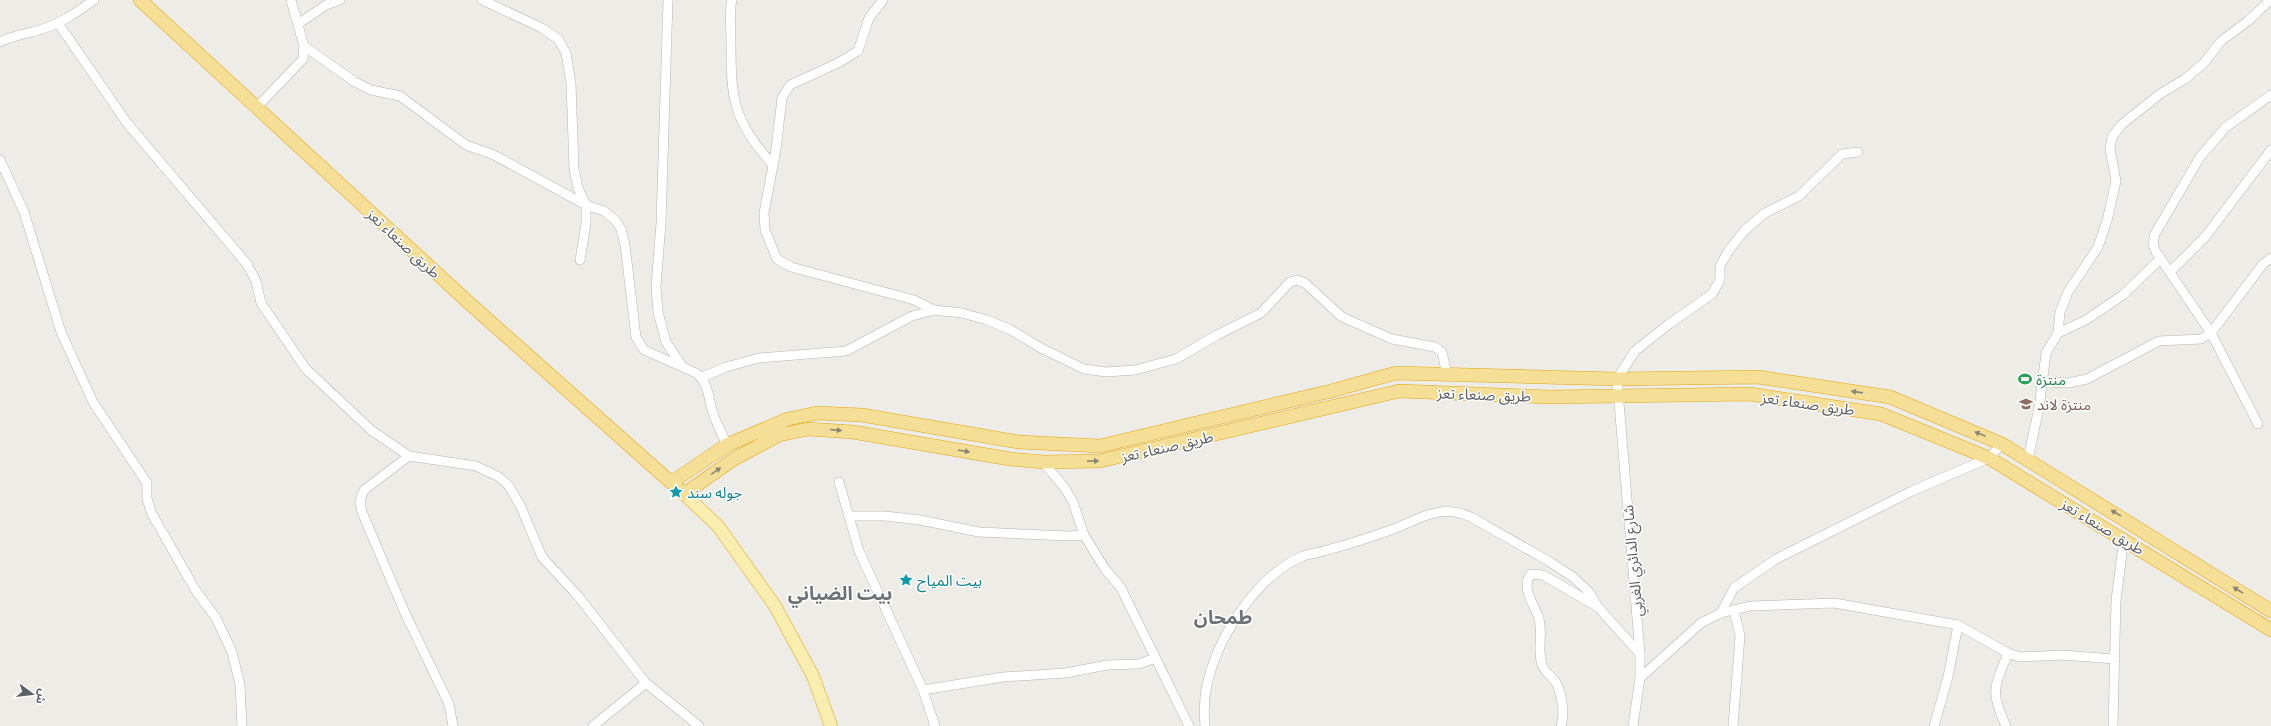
<svg xmlns="http://www.w3.org/2000/svg" width="2271" height="726" font-family="'Exo 2','Noto Sans Arabic',sans-serif">
	<style>
		.lines { fill: none; stroke-linecap: round; stroke-linejoin: round }
		.minor-casing { stroke: #b3b5b9; stroke-width: 10 }
		.major-casing { stroke: #e6c566; stroke-width: 14 }
		.highway-casing { stroke: #e2a512; stroke-width: 14 }
		.minor { stroke: #fff; stroke-width: 9 }
		.major { stroke: #f9eeb0; stroke-width: 12 }
		.highway { stroke: #f5df96; stroke-width: 13 }
		.oneway { fill: #8b8674 }
		.labels { text-anchor: middle; dominant-baseline: central; stroke-width: 3; stroke-linejoin: round; paint-order: stroke }
		.street-label { font-size: 15px; fill: #5d6065; stroke: #fff }
		.leisure-label { font-size: 15px; fill: #27864d; stroke: #fff; text-anchor: start }
		.education-label { font-size: 15px; fill: #785e54; stroke: #fff; text-anchor: start }
		.culture-label { font-size: 15px; fill: #0d838f; stroke: #fff; text-anchor: start }
		.district-label { font-size: 19px; font-weight: bold; fill: #6e7277; stroke: #fff }
	</style>
	<rect width="100%" height="100%" fill="#eeece6"/>
	<g class="lines">
		<g class="minor-casing">
			<g id="minor">
				<polyline points="482,0 542,28 558,39 566,53 571,83 574,169 578,188 586,205 586,224 580,260"/>
				<polyline points="668,0 661,223 656,287 658,312 666,342 682,366"/>
				<path d="M 732,0 C 729,12 731,27 731,40 C 731,99 732,118 772,164"/>
				<polyline points="883,0 869,18 858,51 838,63 790,85 782,98 776,149 764,213 765,230 777,259 791,267 914,300 934,310"/>
				<polyline points="58,23 127,123 247,264 256,281 261,303 306,369 371,430 409,456 476,466 499,477 509,486 521,507 542,557 578,596 646,683 699,726"/>
				<polyline points="298,24 326,5 340,0"/>
				<path d="M 0,42 C 12,36 23,34 36,31 C 58,25 75,14 94,0"/>
				<path d="M 304,46 L 355,82 L 371,90 L 400,96 L 466,145 L 494,155 L 586,205 L 604,211 L 615,220 L 621,229 L 625,245 L 636,337 L 644,350 L 696,373 C 710,384 708,400 714,416 C 718,426 723,436 727,445"/>
				<polyline points="257,107 303,59 304,46 291,0"/>
				<polyline points="0,160 24,212 61,332 93,402 147,483 147,499 152,514 196,591 216,618 232,652 240,685 242,726"/>
				<polyline points="2170,272 2205,237 2271,150"/>
				<polyline points="2058,333 2086,320 2123,295 2160,259"/>
				<polyline points="702,377 726,367 759,358 846,351 912,316 934,310 962,313 987,320 1011,330 1041,348 1084,369 1106,372 1135,370 1176,359 1217,335 1261,313 1290,282 1297,280 1305,283 1342,317 1392,339 1435,347 1442,352 1447,375"/>
				<polyline points="2043,382 2069,383 2087,379 2159,341 2201,339 2211,333 2263,264 2271,258"/>
				<polyline points="2258,424 2211,333 2156,252 2153,244 2155,234 2200,157 2226,127 2271,95"/>
				<polyline points="409,456 364,490 360,501 362,512 405,613 449,704 453,726"/>
				<polyline points="2028,459 2039,408 2046,353 2058,333 2060,312 2068,292 2098,247 2107,221 2116,181 2110,149 2112,137 2121,125 2160,94 2185,79 2204,63 2221,41 2248,21 2270,0"/>
				<polyline points="1043,462 1064,487 1073,502 1084,535 1105,569 1121,588 1189,726"/>
				<polyline points="839,482 859,551 923,690 935,726"/>
				<polyline points="850,516 885,516 920,520 979,532 1068,536 1084,535"/>
				<polyline points="1721,613 1734,588 1776,559 1912,491 1989,458 2002,444"/>
				<polyline points="1640,678 1701,623 1721,613 1750,606 1834,603 1958,625 2008,653 2020,657 2062,655 2115,659"/>
				<polyline points="923,690 1003,677 1066,673 1107,665 1139,664 1155,658"/>
				<polyline points="593,726 646,683"/>
				<path d="M 1205,726 C 1204,714 1204,701 1206,690 C 1215,640 1256,576 1303,556 C 1311,553 1319,553 1327,550 C 1347,545 1368,538 1388,531 C 1418,521 1438,502 1471,517 L 1550,562 L 1573,577 L 1589,592 L 1598,607 L 1640,654"/>
				<path d="M 1561,726 C 1565,714 1562,692 1555,681 C 1551,675 1545,673 1542,665 C 1537,650 1543,634 1539,619 C 1535,605 1520,588 1531,574 L 1543,575 L 1598,607"/>
				<polyline points="1633,726 1640,678 1640,654 1617,379 1635,351 1669,324 1712,294 1720,280 1720,266 1729,250 1745,230 1765,213 1799,196 1842,154 1858,152"/>
				<polyline points="1733,726 1740,636 1734,610"/>
				<polyline points="1934,726 1948,677 1958,625"/>
				<path d="M 2006,726 C 1990,691 1994,688 2008,653"/>
				<polyline points="2113,726 2116,600 2124,538"/>
			</g>
		</g>
		<g class="major-casing">
			<polyline id="major" points="684,494 718,526 775,606 813,676 831,726"/>
		</g>
		<g class="highway-casing">
			<g id="highway">
				<polyline points="140,0 469,303 684,494 734,459 779,435 808,429 853,432 1010,459 1043,462 1100,461 1399,391 1549,397 1750,394 1881,414 1989,458 2271,630"/>
				<polyline points="672,482 727,445 788,419 817,413 862,415 1019,442 1100,446 1331,391 1396,373 1617,379 1758,377 1890,397 2002,444 2271,611"/>
			</g>
		</g>
		<use href="#minor" class="minor"/>
		<use href="#major" class="major"/>
		<use href="#highway" class="highway"/>
	</g>
	<defs><path id="oneway-solid" d="M-6-.8H1V-3.2L6.5 0L1 3.2V.8H-6Z"/></defs>
	<g class="oneway">
		<use href="#oneway-solid" transform="translate(1857 392) rotate(-172)"/>
		<use href="#oneway-solid" transform="translate(836 430) rotate(5)"/>
		<use href="#oneway-solid" transform="translate(1980 434) rotate(-157)"/>
		<use href="#oneway-solid" transform="translate(964 451) rotate(10)"/>
		<use href="#oneway-solid" transform="translate(1093 461) rotate(-1)"/>
		<use href="#oneway-solid" transform="translate(716 471) rotate(-35)"/>
		<use href="#oneway-solid" transform="translate(2116 513) rotate(-149)"/>
		<use href="#oneway-solid" transform="translate(2238 590) rotate(-148)"/>
	</g>
	<defs>
		<g id="stadium-bare" transform="scale(1.08)"><path d="M0-5a6.5 5 0 1 0 0 10a6.5 5 0 1 0 0-10ZM-3.5-1.8h7v3.6h-7Z" fill="#2e9e5b" stroke="#fff" stroke-width="2.5" paint-order="stroke"/></g>
		<g id="school-bare" transform="scale(1.08)"><path d="M0-5L7-2L0 1L-7-2ZM-4 1L0 2.5L4 1V4Q0 6-4 4Z" fill="#8d6e63" stroke="#fff" stroke-width="2.5" paint-order="stroke"/></g>
		<g id="sight-bare" transform="scale(1.08)"><path d="M0-6L1.8-2.2L6-1.7L2.9 1.2L3.7 5.4L0 3.3L-3.7 5.4L-2.9 1.2L-6-1.7L-1.8-2.2Z" fill="#0f9aa8" stroke="#fff" stroke-width="2.5" paint-order="stroke"/></g>
	</defs>
	<g fill-rule="evenodd">
		<use href="#stadium-bare" x="2025" y="379"/>
		<use href="#school-bare" x="2026" y="404"/>
		<use href="#sight-bare" x="676" y="492"/>
		<use href="#sight-bare" x="906" y="580"/>
	</g>
	<g class="labels">
		<g class="street-label">
			<text transform="translate(404 243) rotate(43)">طريق صنعاء تعز</text>
			<text transform="translate(1484 394) rotate(2)">طريق صنعاء تعز</text>
			<text transform="translate(1808 403) rotate(8)">طريق صنعاء تعز</text>
			<text transform="translate(1167 446) rotate(-13)">طريق صنعاء تعز</text>
			<text transform="translate(2103 526) rotate(31)">طريق صنعاء تعز</text>
			<text transform="translate(1632 561) rotate(-95)">شارع الدائري الغربي</text>
		</g>
		<g class="leisure-label">
			<text x="2036" y="379">منتزة</text>
		</g>
		<g class="education-label">
			<text x="2037" y="404">منتزة لاند</text>
		</g>
		<g class="culture-label">
			<text x="687" y="492">جوله سند</text>
			<text x="917" y="580">بيت المياح</text>
		</g>
		<g class="district-label">
			<text x="840" y="592">بيت الضياني</text>
			<text x="1223" y="616">طمحان</text>
		</g>
	</g>
	<g transform="translate(32 694) rotate(105)" stroke="#ffffff" stroke-width="3" paint-order="stroke">
	<path d="M0-3L7 15L0 10L-7 15Z" fill="#5d6065"/>
	<text y="-6" font-size="11" font-weight="bold" text-anchor="middle" fill="#5d6065">ش</text>
	</g>
</svg>
